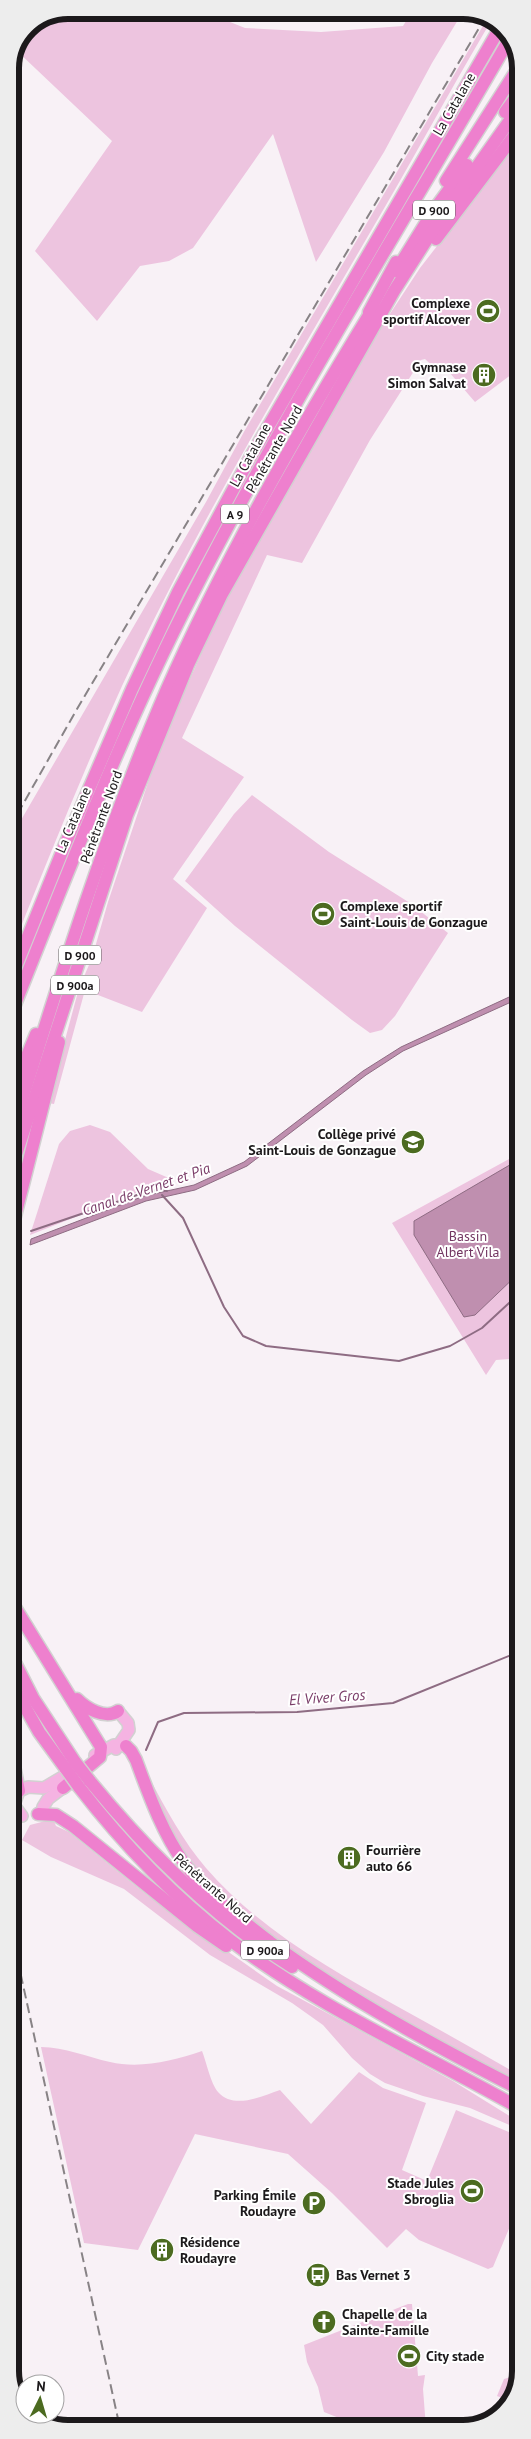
<svg xmlns="http://www.w3.org/2000/svg" width="531" height="2439" font-family="'PT Sans',sans-serif">
	<style>
		.green { fill: #edc4df }
		.water { fill: #bf8faf; stroke: #8e6c83 }
		.lines { fill: none; stroke-linecap: round; stroke-linejoin: round }
		.stream { stroke: #8e6c83; stroke-width: 2 }
		.major-casing { stroke: #d2d1d1; stroke-width: 14 }
		.highway-casing { stroke: #d2d1d1; stroke-width: 15 }
		.major { stroke: #f5b3e2; stroke-width: 11 }
		.highway { stroke: #ee80ce; stroke-width: 12 }
		.rail { stroke: #888386; stroke-width: 2; stroke-dasharray: 10 5; stroke-linecap: butt }
		.highway-bridge-casing { stroke: #d2d1d1; stroke-width: 15; stroke-linecap: butt }
		.highway-bridge { stroke: #ee80ce; stroke-width: 12 }
		.labels { text-anchor: middle; dominant-baseline: central; stroke-width: 4; stroke-linejoin: round; paint-order: stroke }
		.shield { fill: #fff; stroke: #605e5f; stroke-width: 1 }
		.shield-label { font-size: 12px; font-weight: bold; fill: #1c191b }
		.street-label { font-size: 14px; fill: #1c191b; stroke: #fff }
		.poi-label { font-size: 14px; font-weight: bold; fill: #1c191b; stroke: #fff; text-anchor: start }
		.park-label { font-size: 14px; fill: #723561; stroke: #fff }
		.water-label { font-size: 15px; font-style: italic; fill: #7b3d69; stroke: #fff }
		.rim { fill: none; stroke: #1c191b; stroke-width: 6 }
	</style>
	<rect width="100%" height="100%" fill="#f8f1f6"/>
	<g class="green">
		<polygon points="68,10 200,10 245,28 321,32 403,26 413,10 464,10 432,63 384,152 316,262 273,134 193,248 169,261 140,266 97,321 35,251 112,141 17,51 27,27"/>
		<path d="M 487,19 L 491,21 C 449,92 410,165 368,236 C 282,384 194,531 122,686 C 82,774 46,864 10,954 L 10,839 L 206,502 L 245,430 Z"/>
		<polygon points="520,139 520,368 475,402 443,365 437,370 425,359 421,360 370,440 302,563 267,555 182,738 244,777 173,879 207,908 142,1012 85,990 54,1104 48,1103 79,988 92,958 108,902 161,744 227,596 361,358 420,268"/>
		<polygon points="252,795 329,852 410,903 448,933 395,1016 382,1030 370,1033 352,1020 235,926 185,881 234,814"/>
		<polygon points="90,1125 110,1132 148,1169 171,1179 30,1235 59,1144 70,1131"/>
		<polygon points="520,1153 521,1358 496,1360 486,1375 392,1223"/>
		<path d="M 139,1758 C 159,1796 178,1835 206,1868 C 260,1930 331,1970 402,2009 C 442,2031 481,2053 521,2076 L 521,2085 C 478,2062 436,2038 394,2015 C 325,1975 238,1925 189,1860 C 166,1830 154,1792 139,1758 Z"/>
		<polygon points="53,1819 56,1826 69,1832 147,1895 277,1986 453,2081 521,2123 521,2130 470,2108 423,2096 385,2083 370,2074 352,2058 323,2025 292,2003 210,1955 124,1889 51,1857 22,1840 30,1825"/>
		<path d="M 41,2047 C 65,2047 87,2057 110,2062 C 140,2069 173,2061 202,2051 C 206,2061 211,2084 218,2092 C 234,2110 262,2096 280,2090 L 311,2124 L 359,2072 L 383,2088 L 426,2103 L 402,2170 L 427,2181 L 456,2110 L 521,2137 L 521,2200 L 493,2267 L 488,2269 L 419,2240 L 406,2229 L 387,2248 L 332,2193 L 288,2154 L 195,2134 L 138,2250 L 84,2243 Z"/>
		<polygon points="408,2304 412,2304 418,2376 425,2375 423,2389 426,2428 364,2428 324,2412 318,2387 307,2362 304,2345"/>
		<polygon points="518,2375 510,2401 497,2396 504,2379"/>
	</g>
	<g class="water">
		<polygon points="520,992 520,998 403,1051 366,1075 247,1166 195,1190 146,1201 30,1245 31,1239 144,1196 194,1185 244,1162 363,1071 401,1047"/>
		<polygon points="520,1159 520,1272 475,1315 464,1317 414,1235 414,1221"/>
	</g>
	<g class="lines">
		<g class="stream">
			<polyline points="162,1195 183,1218 224,1307 243,1336 266,1346 399,1361 450,1346 482,1328 521,1292"/>
			<polyline points="31,1231 143,1193 162,1189 167,1191"/>
			<polyline points="146,1750 158,1722 184,1713 297,1712 393,1703 521,1651"/>
		</g>
		<g class="major-casing">
			<g id="major">
				<polyline points="116,1749 129,1730 128,1723 118,1711"/>
				<polyline points="95,1755 114,1745 126,1746"/>
				<polyline points="43,1807 48,1799 69,1783"/>
				<polyline points="22,1816 14,1805 19,1791 28,1787 44,1788 76,1769"/>
			</g>
		</g>
		<g class="highway-casing">
			<g id="highway">
				<polyline points="505,112 520,92"/>
				<polyline points="446,181 520,65"/>
				<polyline points="436,239 520,128"/>
				<polyline points="396,271 434,210 467,165"/>
				<polyline points="369,312 396,262"/>
				<polyline points="10,981 64,847 132,689 178,592 250,458 501,26"/>
				<path d="M 10,1017 C 67,874 122,731 192,595 C 289,405 403,223 510,38"/>
				<polyline points="10,1097 36,1034"/>
				<path d="M 10,1138 C 57,987 104,834 167,689 C 225,558 299,429 374,307"/>
				<polyline points="11,1170 127,815 188,665 222,594 394,291 440,219 520,106"/>
				<polyline points="11,1232 59,1042"/>
				<polyline points="11,1601 101,1747 100,1757 63,1788"/>
				<polyline points="11,1655 33,1698 75,1762"/>
				<polyline points="11,1682 39,1732 66,1769"/>
				<path d="M 77,1699 C 86,1708 105,1720 118,1711"/>
				<path d="M 126,1746 L 131,1751 L 136,1760 C 149,1795 162,1832 184,1863 C 207,1894 240,1919 270,1942 C 348,1999 435,2046 521,2090"/>
				<polyline points="11,1751 19,1791"/>
				<path d="M 89,1780 C 148,1852 213,1917 292,1967"/>
				<path d="M 79,1787 C 123,1844 173,1896 230,1940 C 319,2008 424,2054 521,2109"/>
				<polyline points="38,1814 56,1815 73,1826 197,1926 226,1946"/>
			</g>
		</g>
		<use href="#major" class="major"/>
		<use href="#highway" class="highway"/>
		<g class="rail">
			<polyline points="10,827 77,709 485,18"/>
			<polyline points="11,1930 120,2428"/>
		</g>
		<g class="highway-bridge-casing">
			<g id="highway-bridge">
				<polyline points="75,1762 89,1780"/>
				<polyline points="66,1769 79,1787"/>
			</g>
		</g>
		<use href="#highway-bridge" class="highway-bridge"/>
	</g>
	<defs>
		<g id="stadium-disc" transform="scale(1.25)"><circle r="9.5" fill="#4c6b20" stroke="#fff"/><path d="M0-5a6.5 5 0 1 0 0 10a6.5 5 0 1 0 0-10ZM-3.5-1.8h7v3.6h-7Z" fill="#fff"/></g>
		<g id="building-disc" transform="scale(1.25)"><circle r="9.5" fill="#4c6b20" stroke="#fff"/><path d="M-4-6H4V6H1V3H-1V6H-4ZM-2.5-4.3h1.7v1.8h-1.7ZM.8-4.3h1.7v1.8H.8ZM-2.5-1h1.7V.8h-1.7ZM.8-1h1.7V.8H.8Z" fill="#fff"/></g>
		<g id="school-disc" transform="scale(1.25)"><circle r="9.5" fill="#4c6b20" stroke="#fff"/><path d="M0-5L7-2L0 1L-7-2ZM-4 1L0 2.5L4 1V4Q0 6-4 4Z" fill="#fff"/></g>
		<g id="parking-disc" transform="scale(1.25)"><circle r="9.5" fill="#4c6b20" stroke="#fff"/><path d="M-3.5-5.5H1a3.5 3.5 0 0 1 0 7H-1V5.5H-3.5ZM-1-3.4V-.6H.8a1.4 1.4 0 0 0 0-2.8Z" fill="#fff"/></g>
		<g id="bus-disc" transform="scale(1.25)"><circle r="9.5" fill="#4c6b20" stroke="#fff"/><path d="M-5-6H5V4H4V6H2V4H-2V6H-4V4H-5ZM-3.5-4V0h7V-4ZM-3.5 1.2v1.5H-2V1.2ZM2 1.2v1.5H3.5V1.2Z" fill="#fff"/></g>
		<g id="church-disc" transform="scale(1.25)"><circle r="9.5" fill="#4c6b20" stroke="#fff"/><path d="M-1.2-6h2.4v3.5h3.3v2.4h-3.3V6h-2.4V-.1h-3.3v-2.4h3.3Z" fill="#fff"/></g>
	</defs>
	<g fill-rule="evenodd">
		<use href="#stadium-disc" x="488" y="311"/>
		<use href="#building-disc" x="484" y="375"/>
		<use href="#stadium-disc" x="323" y="914"/>
		<use href="#school-disc" x="413" y="1142"/>
		<use href="#building-disc" x="349" y="1858"/>
		<use href="#stadium-disc" x="472" y="2191"/>
		<use href="#parking-disc" x="314" y="2203"/>
		<use href="#building-disc" x="162" y="2250"/>
		<use href="#bus-disc" x="318" y="2275"/>
		<use href="#church-disc" x="324" y="2322"/>
		<use href="#stadium-disc" x="409" y="2356"/>
	</g>
	<g class="labels">
		<g class="shield">
			<rect x="413" y="200.5" width="42" height="19" rx="4"/>
			<rect x="221" y="504.5" width="28" height="19" rx="4"/>
			<rect x="59" y="945.5" width="42" height="19" rx="4"/>
			<rect x="51" y="975.5" width="48" height="19" rx="4"/>
			<rect x="241" y="1940.5" width="48" height="19" rx="4"/>
		</g>
		<g class="shield-label">
			<text x="434" y="210">D 900</text>
			<text x="235" y="514">A 9</text>
			<text x="80" y="955">D 900</text>
			<text x="75" y="985">D 900a</text>
			<text x="265" y="1950">D 900a</text>
		</g>
		<g class="street-label">
			<text transform="translate(454 104) rotate(-60)">La Catalane</text>
			<text transform="translate(274 449) rotate(-60)">Pénétrante Nord</text>
			<text transform="translate(250 455) rotate(-61)">La Catalane</text>
			<text transform="translate(101 817) rotate(-70)">Pénétrante Nord</text>
			<text transform="translate(73 820) rotate(-67)">La Catalane</text>
			<text transform="translate(213 1888) rotate(41)">Pénétrante Nord</text>
		</g>
		<g class="poi-label">
			<text x="470" y="303" text-anchor="end">Complexe<tspan x="470" dy="16">sportif Alcover</tspan></text>
			<text x="466" y="367" text-anchor="end">Gymnase<tspan x="466" dy="16">Simon Salvat</tspan></text>
			<text x="340" y="906">Complexe sportif<tspan x="340" dy="16">Saint-Louis de Gonzague</tspan></text>
			<text x="396" y="1134" text-anchor="end">Collège privé<tspan x="396" dy="16">Saint-Louis de Gonzague</tspan></text>
			<text x="366" y="1850">Fourrière<tspan x="366" dy="16">auto 66</tspan></text>
			<text x="454" y="2183" text-anchor="end">Stade Jules<tspan x="454" dy="16">Sbroglia</tspan></text>
			<text x="296" y="2195" text-anchor="end">Parking Émile<tspan x="296" dy="16">Roudayre</tspan></text>
			<text x="180" y="2242">Résidence<tspan x="180" dy="16">Roudayre</tspan></text>
			<text x="336" y="2275">Bas Vernet 3</text>
			<text x="342" y="2314">Chapelle de la<tspan x="342" dy="16">Sainte-Famille</tspan></text>
			<text x="426" y="2356">City stade</text>
		</g>
		<g class="park-label">
			<text x="468" y="1236">Bassin<tspan x="468" dy="16">Albert Vila</tspan></text>
		</g>
		<g class="water-label">
			<text transform="translate(146 1189) rotate(-19)">Canal de Vernet et Pia</text>
			<text transform="translate(327 1697) rotate(-4)">El Viver Gros</text>
		</g>
	</g>
	<path d="M0 0H531V2439H0ZM68 19H463A49 49 0 0 1 512 68V2371A49 49 0 0 1 463 2420H68A49 49 0 0 1 19 2371V68A49 49 0 0 1 68 19Z" fill="#ededed" fill-rule="evenodd"/>
	<path class="rim" d="M68 19H463A49 49 0 0 1 512 68V2371A49 49 0 0 1 463 2420H68A49 49 0 0 1 19 2371V68A49 49 0 0 1 68 19Z"/>
	<g transform="translate(40 2399) rotate(5)"><circle r="24" fill="#ffffff" stroke="#a4a3a4"/>
	<path d="M0-4L9 19L0 12L-9 19Z" fill="#4c6b20"/>
	<text y="-8" font-size="14" font-weight="bold" text-anchor="middle" fill="#1c191b">N</text>
	</g>
</svg>
